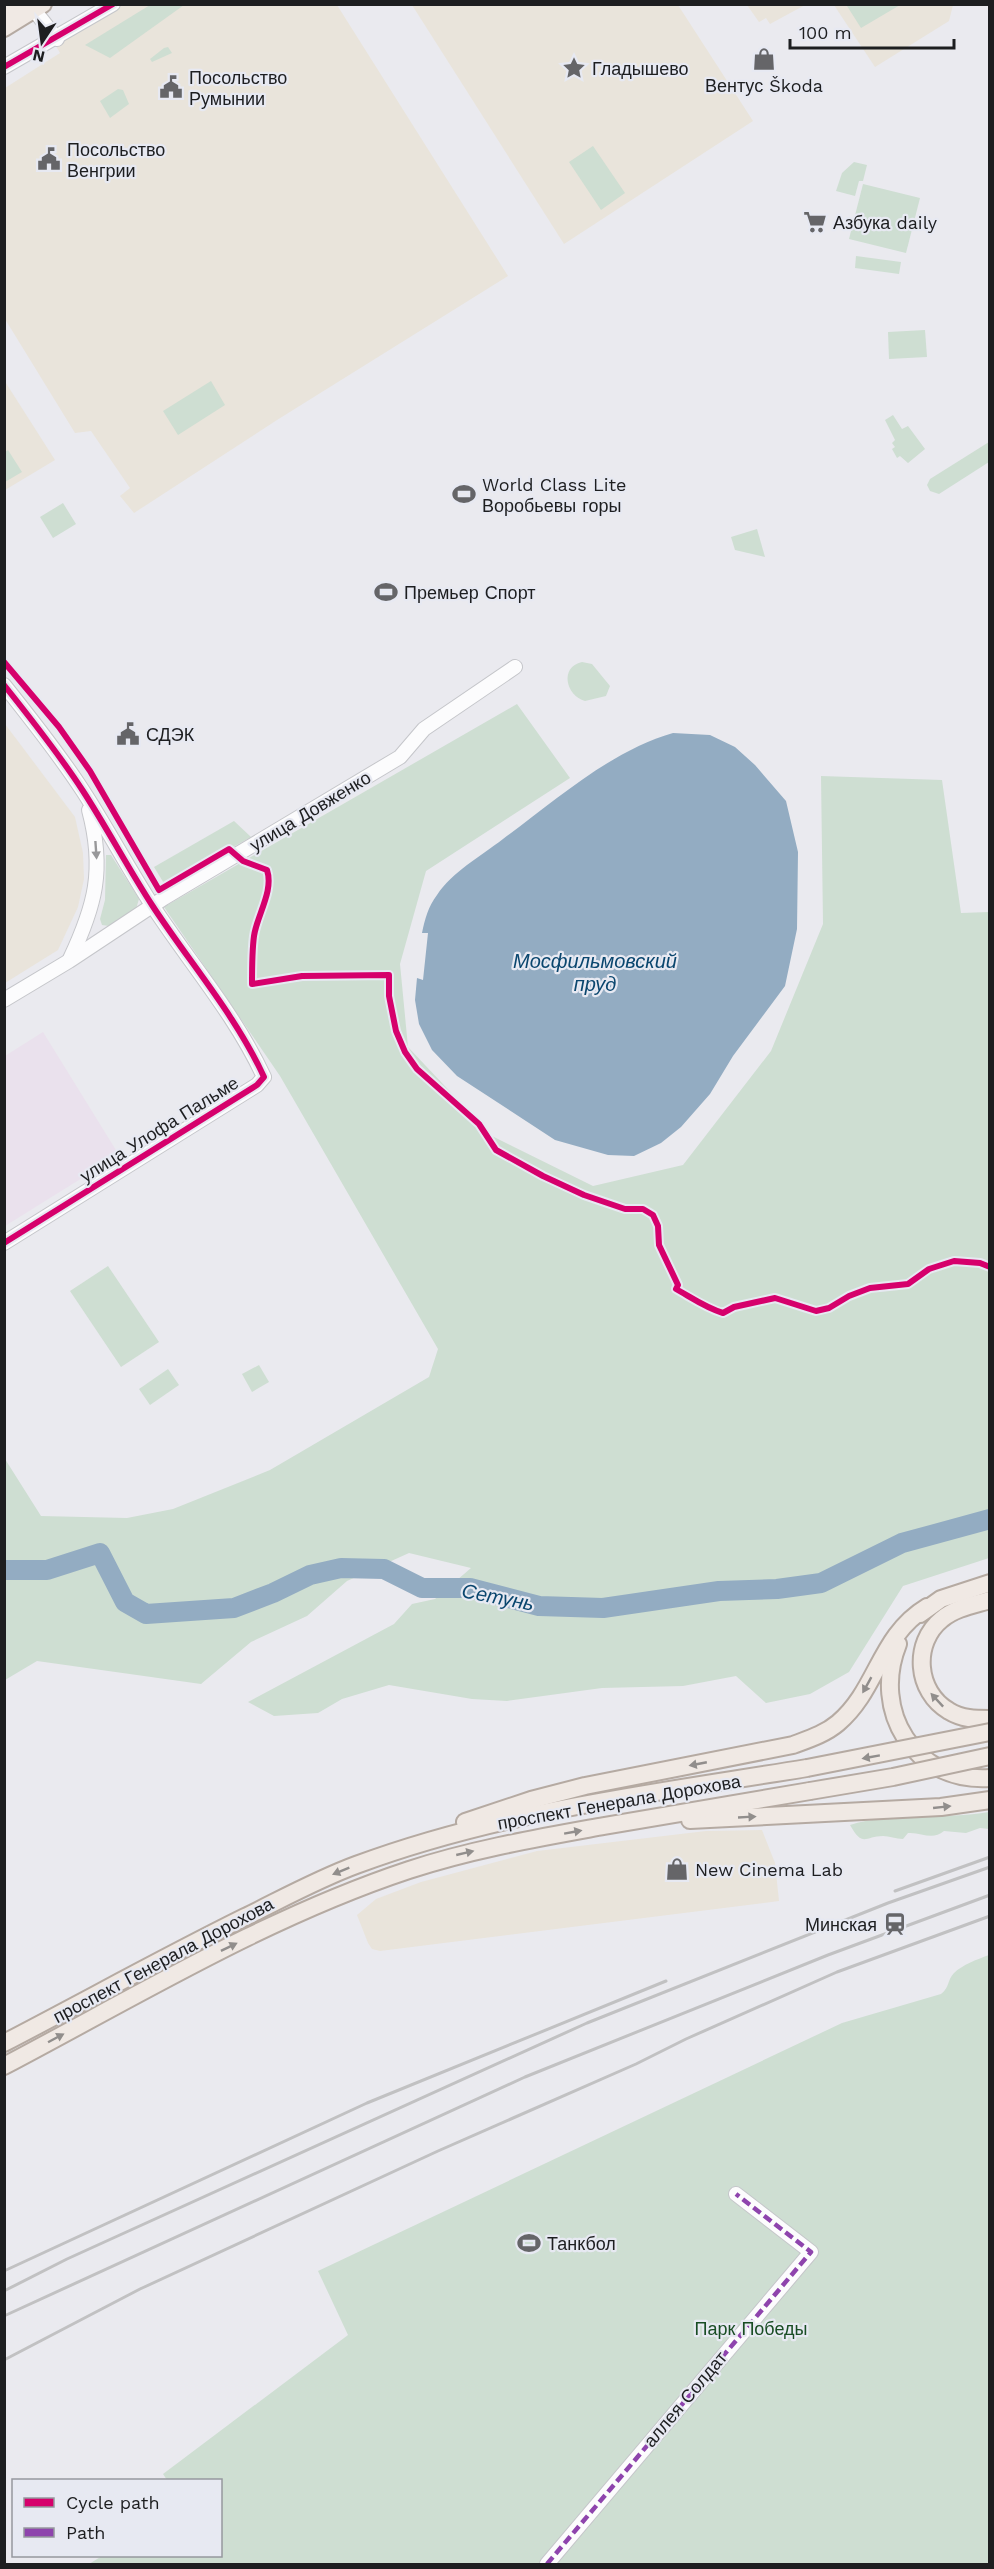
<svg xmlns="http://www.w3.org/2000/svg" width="994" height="2569" font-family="'Work Sans',sans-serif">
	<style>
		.commercial { fill: #e9e4db }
		.education { fill: #eae1ed }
		.green { fill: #ceded2 }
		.water { fill: #93acc2 }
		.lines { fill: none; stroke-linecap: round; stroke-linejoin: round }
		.river { stroke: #93acc2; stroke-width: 20 }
		.minor-casing { stroke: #c5c6ca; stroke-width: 16 }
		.major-casing { stroke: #b5aaa2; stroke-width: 20 }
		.minor { stroke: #fcfcfd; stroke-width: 14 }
		.major { stroke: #f0e9e4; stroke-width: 16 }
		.rail { stroke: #c1c1c2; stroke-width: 3 }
		.major-bridge-casing { stroke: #b5aaa2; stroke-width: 20; stroke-linecap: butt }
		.major-bridge { stroke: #f0e9e4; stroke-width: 16 }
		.quiet { stroke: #8e44ad; stroke-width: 4.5; stroke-dasharray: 9 4.5; stroke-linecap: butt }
		.cycleway-casing { stroke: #e7e9f2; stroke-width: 10 }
		.cycleway { stroke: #d6006c; stroke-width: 6 }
		.oneway { fill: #98989a }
		.oneway2 { fill: #918e8c }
		.labels { text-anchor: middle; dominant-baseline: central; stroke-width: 4.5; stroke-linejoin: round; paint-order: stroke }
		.poi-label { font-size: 18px; fill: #1d1e20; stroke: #e7e9f2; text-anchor: start }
		.street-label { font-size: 18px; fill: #1d1e20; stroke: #e7e9f2 }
		.park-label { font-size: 18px; fill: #194d24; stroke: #e7e9f2 }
		.water-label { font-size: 20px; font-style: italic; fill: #0a466e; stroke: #e7e9f2 }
	</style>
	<rect width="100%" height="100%" fill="#eaeaef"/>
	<g class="commercial">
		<polygon points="123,5 337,5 508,276 277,420 134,513 120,496 130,488 91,431 75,433 5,319 5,88 60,53 56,46"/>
		<polygon points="412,5 678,5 753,121 564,244"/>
		<polygon points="747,5 805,5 770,24 766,18 759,22"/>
		<polygon points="834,5 953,5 949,21 875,67"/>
		<polygon points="4,380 55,460 5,490 4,490"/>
		<polygon points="5,724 75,817 83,853 84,879 78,907 58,950 5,983"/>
		<polygon points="762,1830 775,1863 779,1901 380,1951 372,1949 368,1943 357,1915 376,1899 421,1882 537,1851 706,1831"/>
	</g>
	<polygon class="education" points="43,1032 119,1155 5,1226 5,1056"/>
	<g class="green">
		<polygon points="150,5 184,5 110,58 85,45"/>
		<polygon points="849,5 900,4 900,5 861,28 847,6"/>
		<polygon points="168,47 172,53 152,62 150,59 164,48"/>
		<polygon points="118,89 123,90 129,104 110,118 100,101"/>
		<polygon points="593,146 625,193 601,210 569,162"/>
		<polygon points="854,162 867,165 863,181 859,181 855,196 836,191 842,173"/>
		<polygon points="863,184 920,198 906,253 849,239"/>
		<polygon points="856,256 901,262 899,274 855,268"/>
		<polygon points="925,330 927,357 889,359 888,332"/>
		<polygon points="211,381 225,405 178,435 163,411"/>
		<polygon points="893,415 902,429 908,426 925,449 908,463 900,456 897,458 892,449 895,447 892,443 895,440 885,420"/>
		<polygon points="989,442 989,462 939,494 930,491 927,485 930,479"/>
		<polygon points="8,450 22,472 5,482 5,452"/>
		<polygon points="63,503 76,524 53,538 40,517"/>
		<polygon points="757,529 765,557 735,550 731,537"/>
		<path d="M 582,662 L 592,664 L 610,686 L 606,696 L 585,701 C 566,696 559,667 582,662 Z"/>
		<polygon points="517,704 570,778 426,871 400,964 408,1047 492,1136 593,1186 683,1165 771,1051 823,924 821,776 942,780 961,913 989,912 989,1558 903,1586 849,1672 810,1694 766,1703 736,1676 683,1686 602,1688 507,1701 472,1699 389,1685 342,1699 318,1713 274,1716 248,1702 394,1624 412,1604 435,1599 471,1568 409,1553 347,1581 307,1616 251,1642 201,1684 37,1661 5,1680 5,1459 41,1516 127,1518 173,1509 270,1470 429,1377 438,1349 280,1076 164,907"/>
		<polygon points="234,821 251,837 165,885 154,867"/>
		<polygon points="106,855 111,855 139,899 136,909 109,926 102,925 100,919 105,900"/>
		<polygon points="108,1266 159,1342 121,1367 70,1291"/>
		<polygon points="259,1365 269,1382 252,1392 242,1374"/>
		<polygon points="168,1369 179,1385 150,1405 139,1389"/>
		<path d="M 989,1812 L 989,1829 L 980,1828 L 966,1833 L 944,1831 C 932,1841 922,1832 908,1833 L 903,1839 C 896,1839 889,1836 883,1836 C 865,1836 863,1848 850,1825 C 890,1812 945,1820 989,1812 Z"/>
		<path d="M 989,1955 L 989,2564 L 89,2564 L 102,2556 L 220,2556 L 220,2480 L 167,2480 L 163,2474 L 348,2335 L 318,2271 L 842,2023 L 941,1994 C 950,1987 947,1980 954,1973 C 962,1965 978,1959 989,1955 Z"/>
	</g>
	<path class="water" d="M 673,733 L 710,735 L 735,747 L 755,765 L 786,801 L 798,852 L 797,929 L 785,986 L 733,1056 L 710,1094 L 681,1127 L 661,1143 L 634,1156 L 608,1155 L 555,1140 L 457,1076 L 432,1050 L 419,1024 L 415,1000 L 417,978 L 423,980 L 428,933 L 422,933 C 425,919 428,907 437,895 C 452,872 481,856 503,839 C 555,801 610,751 673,733 Z"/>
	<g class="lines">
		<polyline class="river" points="4,1570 47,1570 100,1553 125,1602 146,1614 234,1608 273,1593 310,1575 341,1568 384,1569 422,1588 470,1588 539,1606 603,1608 719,1591 777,1589 821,1583 902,1543 990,1519"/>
		<g class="minor-casing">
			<g id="minor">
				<polyline points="34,10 57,39"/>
				<polyline points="4,67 113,4"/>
				<path d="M 4,685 C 32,720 59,754 83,791 C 107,828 128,868 152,905 C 189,962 235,1014 264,1077 L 257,1085 L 4,1243"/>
				<path d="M 70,959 C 95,906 105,870 89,810"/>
				<polyline points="4,1000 69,961 164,898 400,757 424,729 515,667"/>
				<polyline points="547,2564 811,2252 736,2194"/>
			</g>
		</g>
		<g class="major-casing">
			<g id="major">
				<polyline points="4,14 20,4"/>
				<polyline points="4,28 43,4"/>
				<path d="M 990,1600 C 973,1605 955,1608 942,1619 C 912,1643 916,1692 949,1711 C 962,1719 975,1719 990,1719"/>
				<polyline points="920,1614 941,1599 990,1583"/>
				<path d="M 898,1644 C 871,1711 914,1783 990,1778"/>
				<polyline points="690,1820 941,1807 990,1800"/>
				<path d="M 465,1822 L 531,1800 L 585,1786 L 793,1745 C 809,1739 825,1734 838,1723 C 878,1689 879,1636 927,1607"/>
				<path d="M 4,2043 C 85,2001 164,1957 245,1917 C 282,1899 318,1879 356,1865 C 501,1811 655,1793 807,1768"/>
				<path d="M 4,2066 C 137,1996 267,1917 409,1870 C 473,1849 538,1838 604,1826 C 673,1814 742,1803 810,1791"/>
			</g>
		</g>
		<use href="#minor" class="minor"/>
		<use href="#major" class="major"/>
		<g class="rail">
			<polyline points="895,1891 990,1857"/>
			<polyline points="4,2271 367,2103 666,1981"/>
			<polyline points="4,2291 67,2259 587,2023 888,1903 990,1867"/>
			<polyline points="4,2316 525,2077 828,1955 990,1895"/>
			<polyline points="4,2360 140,2289 438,2151 636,2064 686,2039 837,1972 990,1916"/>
		</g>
		<g class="major-bridge-casing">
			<g id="major-bridge">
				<polyline points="807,1768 990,1732"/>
				<polyline points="810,1791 893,1777 990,1756"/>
			</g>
		</g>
		<use href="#major-bridge" class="major-bridge"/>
		<polyline class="quiet" points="547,2564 811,2252 736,2194"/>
		<g class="cycleway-casing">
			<g id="cycleway">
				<polyline points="4,67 113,4"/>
				<path d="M 4,662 L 59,727 L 90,771 L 159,890 L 229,849 L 243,861 L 267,870 C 274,891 257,915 254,936 C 252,951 252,968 252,984 L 302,976 L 389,975 L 389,996 L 396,1031 L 405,1052 L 417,1069 L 479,1124 L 496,1150 L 543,1176 L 584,1195 L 625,1209 L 643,1209 L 653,1215 L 658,1226 L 659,1245 L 678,1285 L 676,1289 C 692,1298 706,1308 723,1313 L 734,1307 L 775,1298 L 816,1311 L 829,1308 L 849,1296 L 870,1288 L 908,1284 L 929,1269 L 954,1261 L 980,1263 L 990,1267"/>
				<path d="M 4,685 C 32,720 59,754 83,791 C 107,828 128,868 152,905 C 189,962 235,1014 264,1077 L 257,1085 L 4,1243"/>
			</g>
		</g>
		<use href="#cycleway" class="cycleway"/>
	</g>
	<defs><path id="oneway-solid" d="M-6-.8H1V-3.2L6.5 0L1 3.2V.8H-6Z" transform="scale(1.5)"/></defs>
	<use class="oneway" href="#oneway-solid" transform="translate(96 850) rotate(86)"/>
	<g class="oneway2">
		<use href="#oneway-solid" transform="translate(867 1685) rotate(119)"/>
		<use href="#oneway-solid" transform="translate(937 1700) rotate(-133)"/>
		<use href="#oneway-solid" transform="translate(871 1757) rotate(170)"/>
		<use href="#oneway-solid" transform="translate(698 1764) rotate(169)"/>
		<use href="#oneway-solid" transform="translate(942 1807) rotate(-6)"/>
		<use href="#oneway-solid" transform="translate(747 1817) rotate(-3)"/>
		<use href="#oneway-solid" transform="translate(573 1832) rotate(-10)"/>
		<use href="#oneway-solid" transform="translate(465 1853) rotate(-13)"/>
		<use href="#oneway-solid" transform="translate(341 1871) rotate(158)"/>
		<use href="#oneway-solid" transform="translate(229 1947) rotate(-26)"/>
		<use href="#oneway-solid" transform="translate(56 2038) rotate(-28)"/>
	</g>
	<defs>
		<g id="shop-bare" transform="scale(1.8)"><path d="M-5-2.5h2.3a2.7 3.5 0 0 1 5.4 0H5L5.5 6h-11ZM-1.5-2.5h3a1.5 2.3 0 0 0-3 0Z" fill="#656568" stroke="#e7e9f2" stroke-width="2.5" paint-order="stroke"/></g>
		<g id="sight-bare" transform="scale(1.8)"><path d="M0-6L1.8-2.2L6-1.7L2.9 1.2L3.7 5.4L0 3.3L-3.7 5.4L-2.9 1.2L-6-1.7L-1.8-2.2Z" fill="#656568" stroke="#e7e9f2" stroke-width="2.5" paint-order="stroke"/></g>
		<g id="civic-bare" transform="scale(1.8)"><path d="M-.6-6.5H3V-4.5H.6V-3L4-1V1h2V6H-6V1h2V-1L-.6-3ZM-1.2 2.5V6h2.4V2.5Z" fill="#656568" stroke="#e7e9f2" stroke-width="2.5" paint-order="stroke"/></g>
		<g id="supermarket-bare" transform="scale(1.8)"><path d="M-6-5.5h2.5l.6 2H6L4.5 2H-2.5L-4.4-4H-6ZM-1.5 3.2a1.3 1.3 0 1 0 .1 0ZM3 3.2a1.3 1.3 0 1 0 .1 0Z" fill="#656568" stroke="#e7e9f2" stroke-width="2.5" paint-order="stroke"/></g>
		<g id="stadium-bare" transform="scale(1.8)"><path d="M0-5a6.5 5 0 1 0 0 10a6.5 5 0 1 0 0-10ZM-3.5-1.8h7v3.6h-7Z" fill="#656568" stroke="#e7e9f2" stroke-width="2.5" paint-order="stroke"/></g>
		<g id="station-bare" transform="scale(1.8)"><path d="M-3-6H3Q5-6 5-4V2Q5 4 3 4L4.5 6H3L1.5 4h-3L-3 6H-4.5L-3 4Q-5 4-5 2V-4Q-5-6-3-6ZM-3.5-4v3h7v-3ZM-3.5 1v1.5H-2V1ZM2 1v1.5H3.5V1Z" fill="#656568" stroke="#e7e9f2" stroke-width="2.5" paint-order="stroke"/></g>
	</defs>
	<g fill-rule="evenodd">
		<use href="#shop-bare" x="764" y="59"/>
		<use href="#sight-bare" x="574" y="68"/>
		<use href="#civic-bare" x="171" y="87"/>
		<use href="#civic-bare" x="49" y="159"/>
		<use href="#supermarket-bare" x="815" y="222"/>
		<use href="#stadium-bare" x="464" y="494"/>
		<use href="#stadium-bare" x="386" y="592"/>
		<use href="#civic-bare" x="128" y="734"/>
		<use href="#shop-bare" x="677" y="1869"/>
		<use href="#station-bare" x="895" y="1924"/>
		<use href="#stadium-bare" x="529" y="2243"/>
	</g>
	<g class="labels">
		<g class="poi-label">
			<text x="592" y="68">Гладышево</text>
			<text x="189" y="77">Посольство<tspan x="189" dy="21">Румынии</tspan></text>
			<text x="764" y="85" text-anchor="middle">Вентус Škoda</text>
			<text x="67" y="149">Посольство<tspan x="67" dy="21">Венгрии</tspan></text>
			<text x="833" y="222">Азбука daily</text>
			<text x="482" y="484">World Class Lite<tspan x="482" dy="21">Воробьевы горы</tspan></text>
			<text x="404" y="592">Премьер Спорт</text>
			<text x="146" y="734">СДЭК</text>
			<text x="695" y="1869">New Cinema Lab</text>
			<text x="877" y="1924" text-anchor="end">Минская</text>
			<text x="547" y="2243">Танкбол</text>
		</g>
		<g class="street-label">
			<text transform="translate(310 811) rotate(-31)">улица Довженко</text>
			<text transform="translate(159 1129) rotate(-32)">улица Улофа Пальме</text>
			<text transform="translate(619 1802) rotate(-10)">проспект Генерала Дорохова</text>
			<text transform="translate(163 1960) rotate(-28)">проспект Генерала Дорохова</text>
			<text transform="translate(685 2399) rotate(-50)">аллея Солдат</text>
		</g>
		<g class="park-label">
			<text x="751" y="2328">Парк Победы</text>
		</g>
		<g class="water-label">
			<text x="595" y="961">Мосфильмовский<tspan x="595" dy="23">пруд</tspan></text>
			<text transform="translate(498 1597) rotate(11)">Сетунь</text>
		</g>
	</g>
	<rect width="994" height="2569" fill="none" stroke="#1d1e20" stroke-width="12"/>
	<rect x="12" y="2479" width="210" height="78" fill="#e7e9f2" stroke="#96989e" stroke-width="1.5"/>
	<rect x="24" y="2498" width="30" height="9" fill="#d6006c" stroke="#96989e" stroke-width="1.5"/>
	<text x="66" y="2509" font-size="18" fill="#1d1e20">Cycle path</text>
	<rect x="24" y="2528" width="30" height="9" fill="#8e44ad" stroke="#96989e" stroke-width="1.5"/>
	<text x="66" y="2539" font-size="18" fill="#1d1e20">Path</text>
	<g transform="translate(42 42) rotate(193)" stroke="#e7e9f2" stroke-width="4.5" paint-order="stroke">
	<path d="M0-4.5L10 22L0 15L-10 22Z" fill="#1d1e20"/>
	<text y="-9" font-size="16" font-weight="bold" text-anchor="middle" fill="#1d1e20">N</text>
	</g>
	<path d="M790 39v9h164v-9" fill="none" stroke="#1d1e20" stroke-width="3"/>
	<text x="799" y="39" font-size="18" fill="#1d1e20" stroke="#e7e9f2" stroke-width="4.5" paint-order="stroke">100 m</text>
</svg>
